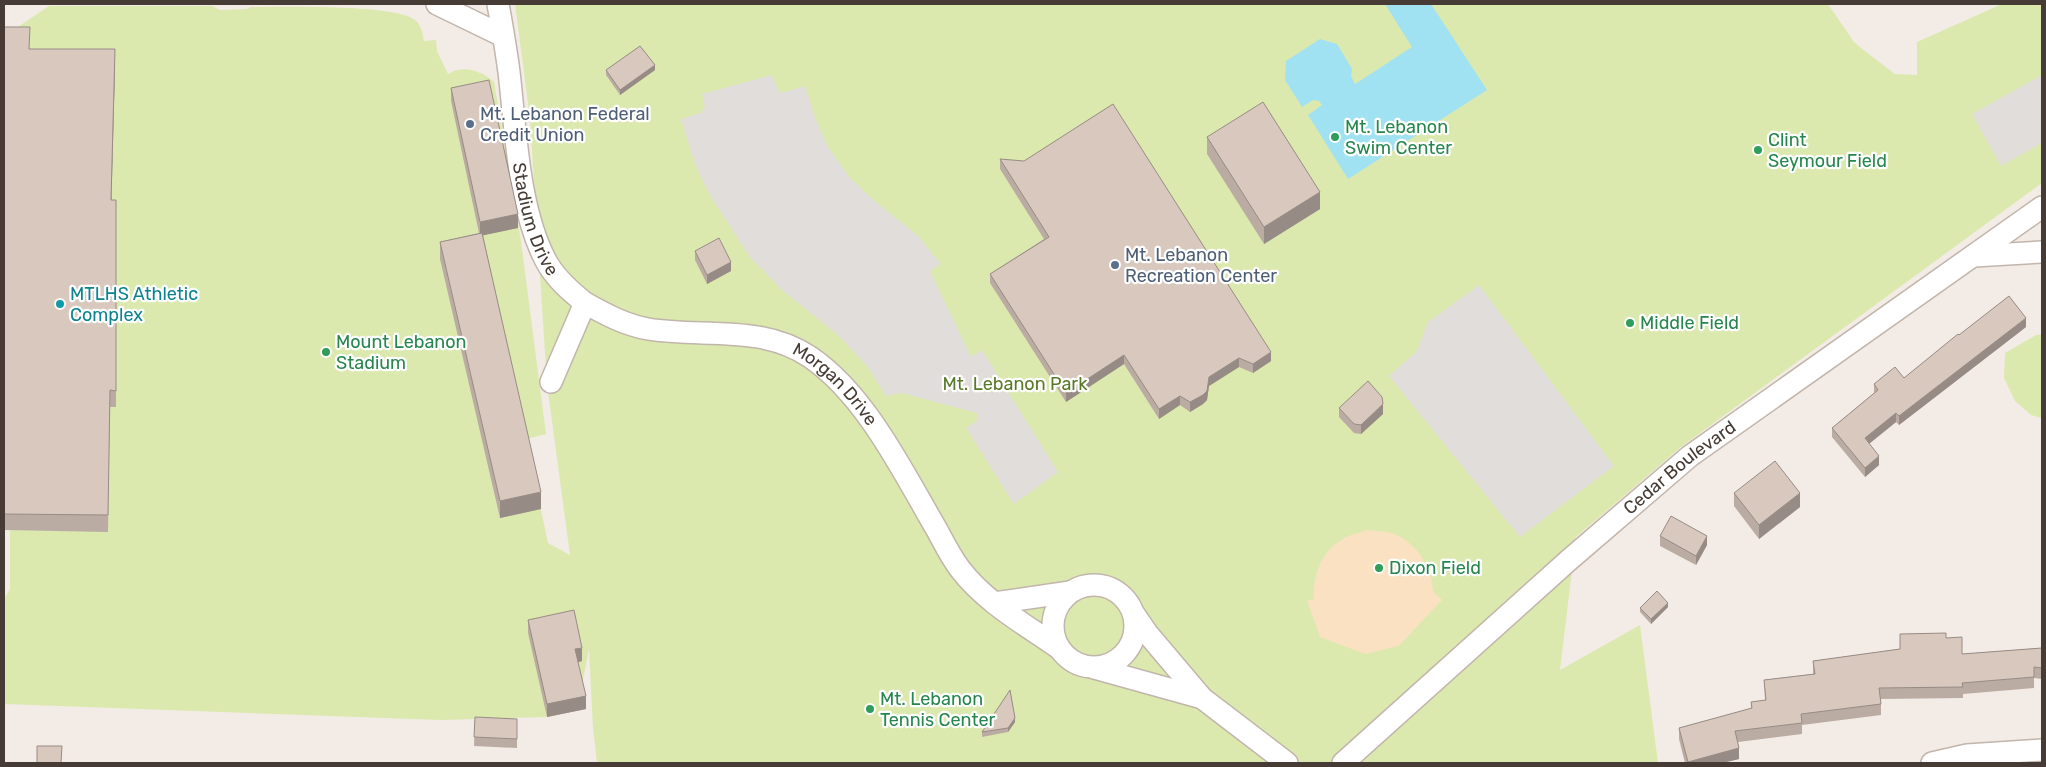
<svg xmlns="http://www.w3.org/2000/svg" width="2046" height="767" font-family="Rubik,sans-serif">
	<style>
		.green { fill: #dbe9ae }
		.sand { fill: #f9e1c1 }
		.parking { fill: #e1dddb }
		.water { fill: #a1e2f2 }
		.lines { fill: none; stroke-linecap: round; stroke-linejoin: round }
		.minor-casing { stroke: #c2b5ab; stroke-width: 24 }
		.minor { stroke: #fff; stroke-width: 21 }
		.wall { fill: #baaca3 }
		.shaded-wall { fill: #978c85 }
		.building { fill: #d8c8be; stroke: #978c85 }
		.service-dot { fill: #5c6f8a; stroke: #fff; stroke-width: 2 }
		.leisure-dot { fill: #2e9e5b; stroke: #fff; stroke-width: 2 }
		.culture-dot { fill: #0f9aa8; stroke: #fff; stroke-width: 2 }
		.labels { text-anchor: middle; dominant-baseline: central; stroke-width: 4.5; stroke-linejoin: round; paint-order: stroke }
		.service-label { font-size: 18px; fill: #4e5e75; stroke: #fff; text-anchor: start }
		.leisure-label { font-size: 18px; fill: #27864d; stroke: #fff; text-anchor: start }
		.street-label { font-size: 18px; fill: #463c35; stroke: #fff }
		.culture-label { font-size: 18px; fill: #0d838f; stroke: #fff; text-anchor: start }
		.park-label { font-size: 18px; fill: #587927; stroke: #fff }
	</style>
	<rect width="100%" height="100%" fill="#f3ece6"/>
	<g class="green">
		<path d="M 515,4 L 1828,4 L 1854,42 L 1866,52 L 1895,74 L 1917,75 L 1917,42 L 2002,4 L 2042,4 L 2042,183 L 1681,447 L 1576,537 L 1560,670 L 1640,625 L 1658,763 L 597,763 L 593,728 L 589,649 L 581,690 L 547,717 L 440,720 L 5,704 L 4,599 L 10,589 L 10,530 L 108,531 L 110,407 L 116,407 L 116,217 L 29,65 L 6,35 L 49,6 L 213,6 L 219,10 L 247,9 L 250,7 C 280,7 396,4 415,20 C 422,26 422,32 424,41 L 436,40 L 437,51 L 448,74 C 462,64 483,71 494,82 L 521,241 L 546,434 L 526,439 L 548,543 L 570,555 L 547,384 L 530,119 Z"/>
		<polygon points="2036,335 2042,335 2042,418 2031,415 2015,401 2004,378 2005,353"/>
	</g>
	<path class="sand" d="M 1367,530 C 1375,531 1384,531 1391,533 C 1416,541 1432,567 1433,591 L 1442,600 L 1399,646 L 1365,654 L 1320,637 L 1307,601 L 1314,599 C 1312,577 1321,552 1341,540 C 1348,535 1359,533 1367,530 Z"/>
	<g class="parking">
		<polygon points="772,75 778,90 781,93 805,86 816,120 828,147 850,178 877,203 917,235 941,264 930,271 971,357 982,350 1058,472 1014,504 966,428 978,420 977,413 902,393 886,396 867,366 839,336 782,290 750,257 711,197 695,164 681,119 701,113 705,106 702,94"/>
		<polygon points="2042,75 2042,143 2001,166 1972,114"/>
		<polygon points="1479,285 1614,466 1520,537 1389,376 1417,351 1428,322"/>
	</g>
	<polygon class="water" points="1385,4 1431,4 1487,90 1348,179 1308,115 1322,105 1319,101 1313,100 1302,107 1285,80 1286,61 1320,39 1337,44 1352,69 1351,76 1355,84 1412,47"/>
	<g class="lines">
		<g class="minor-casing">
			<g id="minor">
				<polyline points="437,4 503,36"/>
				<path id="s1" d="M 498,4 C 502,26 506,49 509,72 C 516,131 518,208 546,261 C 555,278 570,291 585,303 L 551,382"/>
				<polyline points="1974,256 2042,252"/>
				<path id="s2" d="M 585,303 C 605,314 625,325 648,329 C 702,338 761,324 810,357 C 866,395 903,472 937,530 C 944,543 951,557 960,569 C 986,603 1026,625 1060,649"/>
				<circle cx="1094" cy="626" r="41"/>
				<polyline points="994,603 1070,592"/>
				<polyline points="1134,614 1147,633 1202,698 1287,763"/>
				<polyline points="1094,668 1202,698"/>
				<path id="s3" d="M 1343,763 L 1569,560 L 1690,456 L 2042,207"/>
				<polyline points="1932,763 1967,755 2042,750"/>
			</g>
		</g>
		<use href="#minor" class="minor"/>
	</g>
	<g class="wall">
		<polygon points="4,27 30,49 115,66 111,200 116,200 116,407 110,407 108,532 4,530"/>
		<polygon points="606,70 655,70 620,95 606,75"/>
		<polygon points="451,88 518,228 483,235 541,509 500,518 440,259 440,242 479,233 451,101"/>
		<polygon points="1207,137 1320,209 1264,244 1207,154"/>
		<polygon points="1000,159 1271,361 1253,373 1239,367 1209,386 1207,400 1203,404 1190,412 1180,405 1159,419 1124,364 1066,402 990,283 990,274 1044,239 1000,169"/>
		<polygon points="695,251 731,271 707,284 695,260"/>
		<polygon points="2026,327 1899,425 1896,422 1869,444 1879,465 1865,477 1832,437 1832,428 1874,393 1874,384 1904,378 1959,335"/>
		<polygon points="1339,408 1383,414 1361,434 1354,433 1339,417"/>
		<polygon points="1734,493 1800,507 1759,539 1734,506"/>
		<polygon points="1660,536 1707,545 1696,565 1660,546"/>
		<polygon points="1668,607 1651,624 1640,612 1640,608"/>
		<polygon points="528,620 582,661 578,662 586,709 547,717 528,633"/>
		<polygon points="1946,638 1962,654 2042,648 2042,679 2034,678 2034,688 1963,694 1963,698 1881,699 1881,715 1802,725 1802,734 1738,742 1739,759 1722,763 1685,763 1679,739 1679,728 1751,709 1751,702 1765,700 1764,680 1813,674 1813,661 1900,649"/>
		<polygon points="475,717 517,729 517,748 474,746"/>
		<polygon points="1015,722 1008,732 982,737 982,732"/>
	</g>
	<g class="shaded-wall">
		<polygon points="115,49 115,66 111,216 111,200"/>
		<polygon points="655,65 655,70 620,95 620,90"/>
		<polygon points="1320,192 1320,209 1264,244 1264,227"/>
		<polygon points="518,214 518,228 480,236 480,222"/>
		<polygon points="731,262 731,271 707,284 707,275"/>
		<polygon points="2026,318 2026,327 1899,425 1899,416"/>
		<polygon points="1271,352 1271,361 1253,373 1253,364"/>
		<polygon points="1124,355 1124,364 1066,402 1066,393"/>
		<polygon points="1239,358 1239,367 1209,386 1207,400 1203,404 1190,412 1190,402 1209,377"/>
		<polygon points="1180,396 1180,405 1159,419 1159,409"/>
		<polygon points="1383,404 1383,414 1361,434 1361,425"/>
		<polygon points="1896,413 1896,422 1865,447 1865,438"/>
		<polygon points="1879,456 1879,465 1865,477 1865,468"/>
		<polygon points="541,492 541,509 500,518 500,501"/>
		<polygon points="1800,493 1800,507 1759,539 1759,525"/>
		<polygon points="1707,536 1707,545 1696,565 1696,556"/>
		<polygon points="1668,603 1668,607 1651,624 1651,619"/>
		<polygon points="582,648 582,661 575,663 575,649"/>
		<polygon points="586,696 586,709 547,717 547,704"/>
		<polygon points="1015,718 1015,722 1008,732 1008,728"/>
		<polygon points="1739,748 1739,759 1722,763 1688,763 1688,762"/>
	</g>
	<g class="building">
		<polygon points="4,27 30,27 29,49 115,49 111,200 116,200 116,391 110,390 108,515 4,514"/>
		<polygon points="640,46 655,65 620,90 606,70"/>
		<polygon points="489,80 518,214 480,222 451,88"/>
		<polygon points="1263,102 1320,192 1264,227 1207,137"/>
		<polygon points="1113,104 1271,352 1253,364 1239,358 1209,377 1207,391 1203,395 1190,402 1180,396 1159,409 1124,355 1066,393 990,274 1049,237 1000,159 1024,161"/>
		<polygon points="482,233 541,492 500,501 440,242"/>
		<polygon points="719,238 731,262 707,275 695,251"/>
		<polygon points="2009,296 2026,318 1899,416 1896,413 1865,438 1879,456 1865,468 1832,428 1878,390 1874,384 1895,367 1904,378 1958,334 1959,335"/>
		<polygon points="1368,381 1382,397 1383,404 1361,425 1354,424 1339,408"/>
		<polygon points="1775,461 1800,493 1759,525 1734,493"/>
		<polygon points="1671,516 1707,536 1696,556 1660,536"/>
		<polygon points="1657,591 1668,603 1651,619 1640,608"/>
		<polygon points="574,610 582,648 575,649 586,696 547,704 528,620"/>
		<polygon points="1946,633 1946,638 1962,637 1962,654 2042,648 2042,668 2034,667 2034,677 1962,683 1963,687 1879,688 1881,704 1801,714 1802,723 1735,731 1739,748 1688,762 1679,728 1752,708 1751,702 1766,700 1764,680 1815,674 1813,661 1900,649 1900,634"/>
		<polygon points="1010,690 1015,718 1008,728 982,732"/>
		<polygon points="475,717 517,719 517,739 474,737"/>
		<polygon points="37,746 62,746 61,763 37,763"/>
	</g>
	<g class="service-dot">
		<circle cx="470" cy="124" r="5"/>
		<circle cx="1115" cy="265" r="5"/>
	</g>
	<g class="leisure-dot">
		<circle cx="1335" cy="137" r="5"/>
		<circle cx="1758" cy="150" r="5"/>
		<circle cx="1630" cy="323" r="5"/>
		<circle cx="326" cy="352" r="5"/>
		<circle cx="1379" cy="568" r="5"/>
		<circle cx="870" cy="709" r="5"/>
	</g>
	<circle class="culture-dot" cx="60" cy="304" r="5"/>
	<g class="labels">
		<g class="service-label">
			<text x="480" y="114">Mt. Lebanon Federal<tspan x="480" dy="21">Credit Union</tspan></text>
			<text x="1125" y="255">Mt. Lebanon<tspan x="1125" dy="21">Recreation Center</tspan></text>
		</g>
		<g class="leisure-label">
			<text x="1345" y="127">Mt. Lebanon<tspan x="1345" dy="21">Swim Center</tspan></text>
			<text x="1768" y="140">Clint<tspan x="1768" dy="21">Seymour Field</tspan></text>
			<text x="1640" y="323">Middle Field</text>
			<text x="336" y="342">Mount Lebanon<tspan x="336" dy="21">Stadium</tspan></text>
			<text x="1389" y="568">Dixon Field</text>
			<text x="880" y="699">Mt. Lebanon<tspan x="880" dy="21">Tennis Center</tspan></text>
		</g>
		<g class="street-label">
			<text stroke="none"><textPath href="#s1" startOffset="219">Stadium Drive</textPath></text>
			<text stroke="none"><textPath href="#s2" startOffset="272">Morgan Drive</textPath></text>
			<text stroke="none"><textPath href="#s3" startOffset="448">Cedar Boulevard</textPath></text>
		</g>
		<g class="culture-label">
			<text x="70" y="294">MTLHS Athletic<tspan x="70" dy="21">Complex</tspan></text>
		</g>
		<g class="park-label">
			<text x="1015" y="384">Mt. Lebanon Park</text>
		</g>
	</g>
	<rect width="2046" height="767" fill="none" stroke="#463c35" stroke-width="10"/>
</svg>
